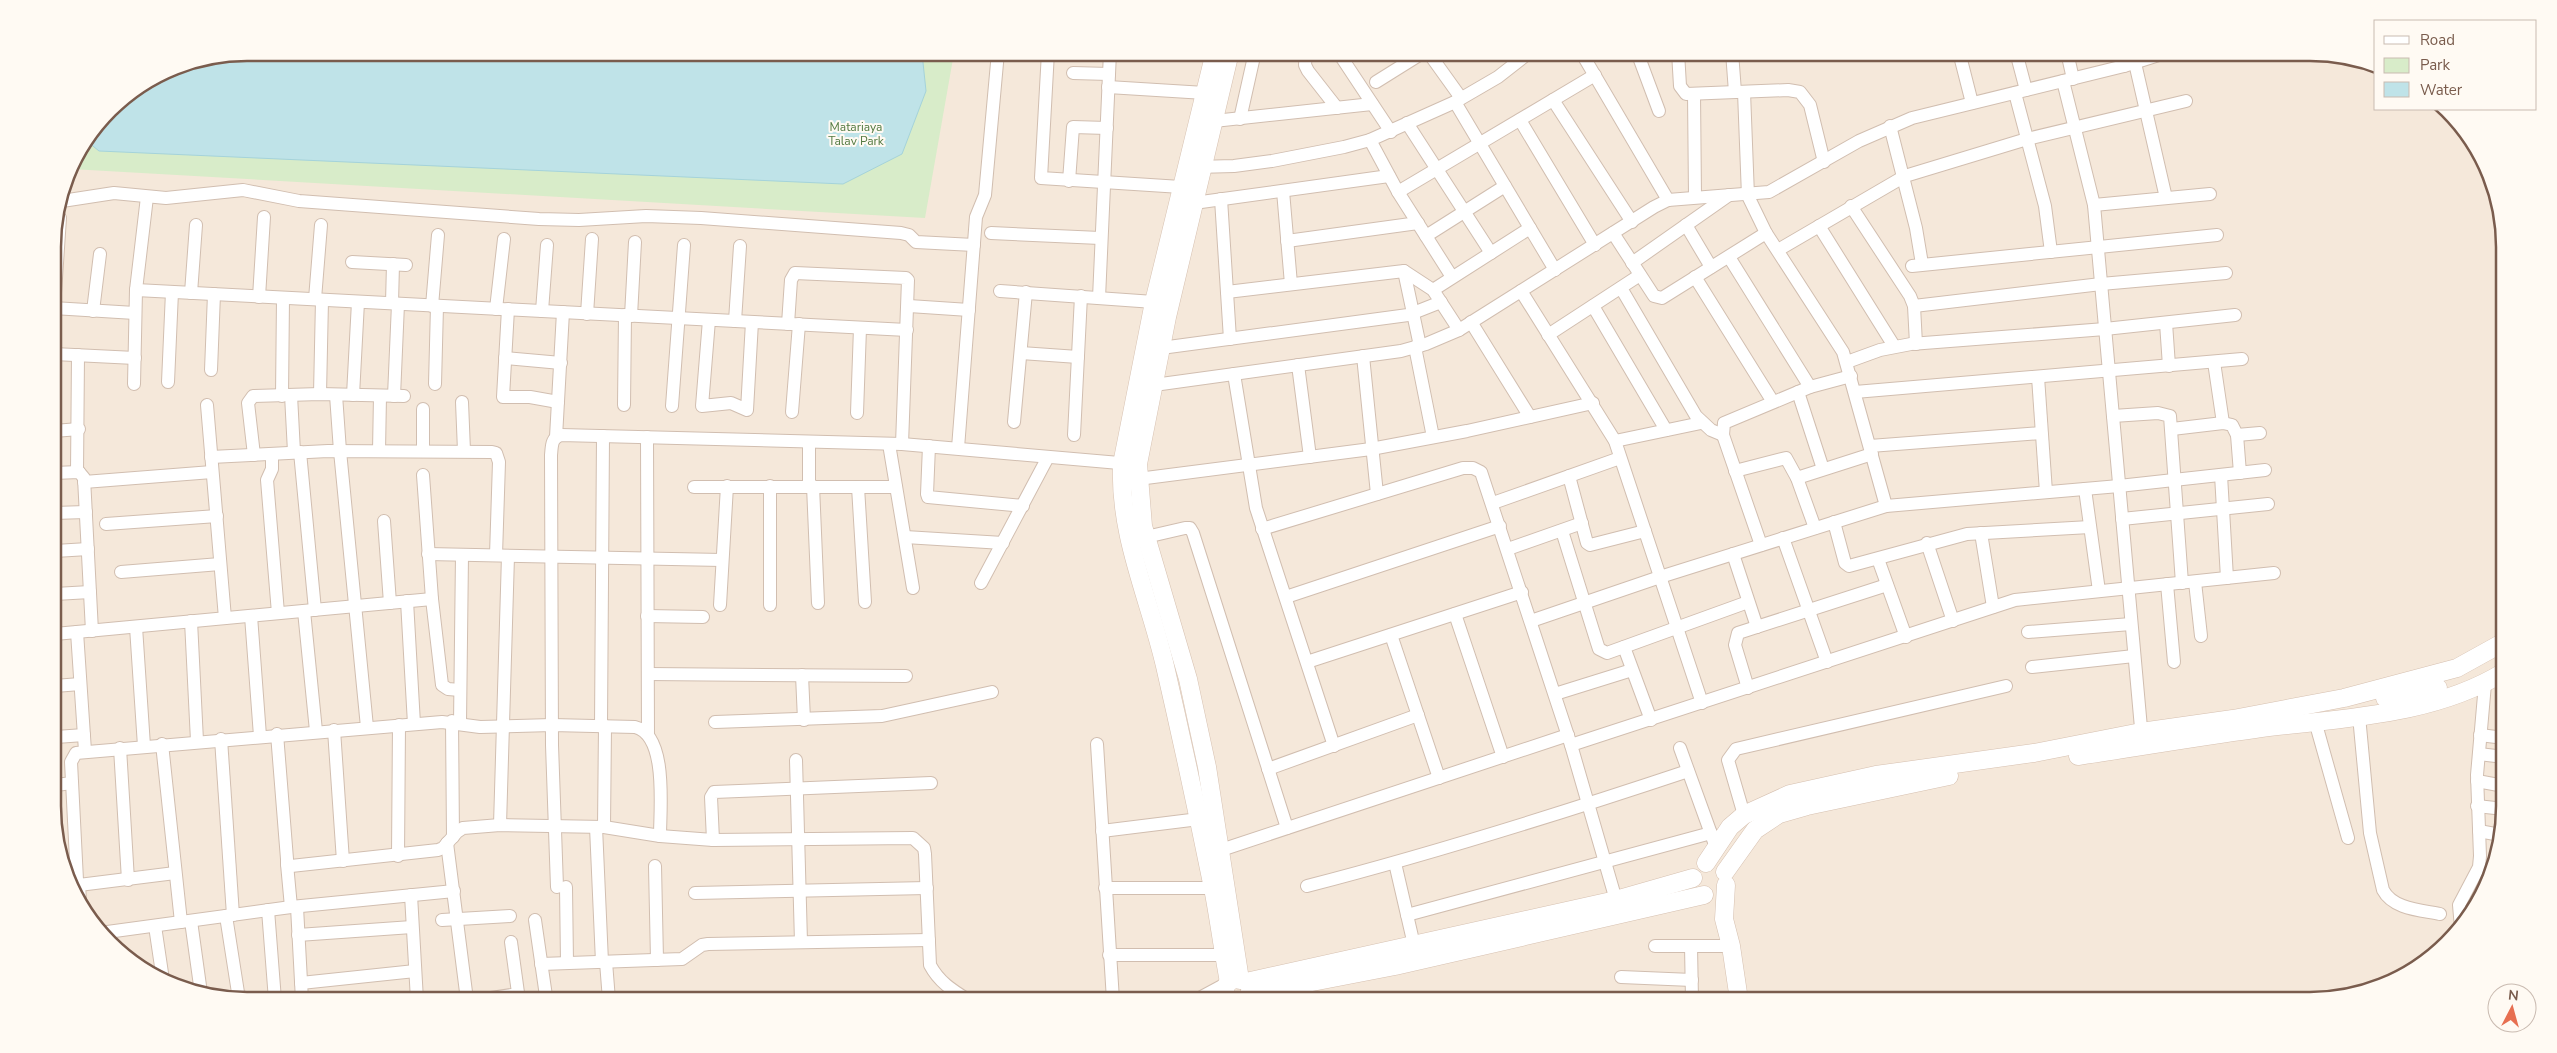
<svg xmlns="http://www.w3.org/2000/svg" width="2557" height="1053" font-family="'Nunito Sans',sans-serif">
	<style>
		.residential { fill: #f5e8da }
		.green { fill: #d8ecc9 }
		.water { fill: #bfe3e8; stroke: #a5d3da }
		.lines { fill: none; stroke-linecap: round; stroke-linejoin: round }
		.minor-casing { stroke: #d1beb0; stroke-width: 14 }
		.tertiary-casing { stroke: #d1beb0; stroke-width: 17 }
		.secondary-casing { stroke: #d6c0b0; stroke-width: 19 }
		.minor { stroke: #fff; stroke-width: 12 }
		.tertiary { stroke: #fff; stroke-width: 15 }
		.secondary { stroke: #fff; stroke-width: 18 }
		.labels { text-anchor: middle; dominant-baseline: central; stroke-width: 4; stroke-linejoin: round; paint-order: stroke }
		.park-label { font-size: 12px; fill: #537a41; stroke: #fffaf3 }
		.rim { fill: none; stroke: #7a5c4d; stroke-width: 2.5 }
	</style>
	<rect width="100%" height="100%" fill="#fdf6ec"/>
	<polygon class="residential" points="247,52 2310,53 2373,63 2376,65 2376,109 2445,109 2456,119 2485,161 2503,222 2504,806 2494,869 2464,924 2428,960 2373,990 2322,1000 247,1000 184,990 139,967 101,934 72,892 56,843 53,234 73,161 119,101 173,67"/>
	<polygon class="green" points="247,53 954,53 925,218 71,169 73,161 119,101 173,67"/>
	<polygon class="water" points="247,53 922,53 926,91 902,154 843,184 99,151 88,142 119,101 173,67"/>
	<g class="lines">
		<g class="minor-casing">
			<g id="minor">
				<polyline points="1048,52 1041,178 1181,187"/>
				<polyline points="1306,52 1305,65 1308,71 1337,108"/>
				<polyline points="1338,52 1391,132"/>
				<polyline points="1428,52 1461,98"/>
				<polyline points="1581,52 1668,200"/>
				<polyline points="1637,52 1659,111"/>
				<polyline points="1678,52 1680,86 1686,94 1788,90 1800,92 1810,105 1824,162"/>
				<polyline points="1732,52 1735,92"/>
				<polyline points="1959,52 1972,103"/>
				<polyline points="2016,52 2026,90"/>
				<polyline points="2067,52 2073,79"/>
				<polyline points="2121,52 2124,66"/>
				<polyline points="2135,63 2166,198"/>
				<polyline points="1073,73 1109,74"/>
				<polyline points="2063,81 2094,205 2142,739"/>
				<polyline points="1376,82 1424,52"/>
				<polyline points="1108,87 1205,93"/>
				<polyline points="1744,92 1748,196 1766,233 1843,352 1886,506"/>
				<polyline points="2015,93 2045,206 2051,252"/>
				<polyline points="1694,94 1695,197"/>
				<polyline points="1553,100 1632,222"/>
				<polyline points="1455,102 1555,270"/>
				<polyline points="1240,119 1255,52"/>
				<polyline points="1520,120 1595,245"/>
				<polyline points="1214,121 1372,104"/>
				<polyline points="1407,123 1491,253"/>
				<polyline points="1890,126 1916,228 1922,264"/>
				<polyline points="1370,140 1398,192 1452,277"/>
				<polyline points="1196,167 1234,166 1272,161 1344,147 1370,140 1455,102 1498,77 1530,52"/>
				<polyline points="1069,181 1073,127 1107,128"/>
				<polyline points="1283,191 1291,284"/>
				<polyline points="1398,192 1595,75"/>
				<polyline points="1221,199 1230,339"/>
				<polyline points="62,201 114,193 166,198 243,190 299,201 539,219 579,220 646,216 701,218 901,233 909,235 916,242 974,245"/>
				<polyline points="1194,203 1389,176"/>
				<polyline points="2094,205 2210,194"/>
				<polyline points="1851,206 1910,296 1914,306 1916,344"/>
				<polyline points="1686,225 1711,267"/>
				<polyline points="1819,226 1894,346"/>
				<polyline points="991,233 1100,238"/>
				<polyline points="1613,233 1654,296 1662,298 1766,233"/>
				<polyline points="1426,236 1505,186"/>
				<polyline points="1287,241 1418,223"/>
				<polyline points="1778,250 1905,176 2027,139 2186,101"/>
				<polyline points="1729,257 1810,387"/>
				<polyline points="352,262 406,265"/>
				<polyline points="1632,263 1729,195"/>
				<polyline points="1912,266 2217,235"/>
				<polyline points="1404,271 1420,346"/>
				<polyline points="1695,277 1773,402"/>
				<polyline points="1621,288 1696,416 1711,430 1723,435"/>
				<polyline points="136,290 907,330"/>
				<polyline points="1433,290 1530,228"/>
				<polyline points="1000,291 1154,302"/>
				<polyline points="1521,291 1615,441 1702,703"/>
				<polyline points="1227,292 1404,271 1433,290 1459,330"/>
				<polyline points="191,293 196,225"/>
				<polyline points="259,297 264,217"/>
				<polyline points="1099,298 1110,52"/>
				<polyline points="315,299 321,225"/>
				<polyline points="392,303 393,264"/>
				<polyline points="432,306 438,235"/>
				<polyline points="909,306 969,310"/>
				<polyline points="1593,306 1666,430"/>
				<polyline points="1914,306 2101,284 2226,273"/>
				<polyline points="53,308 135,313"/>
				<polyline points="54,308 60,218"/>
				<polyline points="496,309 504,239"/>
				<polyline points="508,309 503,397 530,397 558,402"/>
				<polyline points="93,311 100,254"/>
				<polyline points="542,311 547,245"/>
				<polyline points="587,314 592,239"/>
				<polyline points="631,316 635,242"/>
				<polyline points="709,320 702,406 731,403 747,410 752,322"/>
				<polyline points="735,321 740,246"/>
				<polyline points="1471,322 1530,417"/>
				<polyline points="2166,323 2169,366"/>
				<polyline points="788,324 791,280 795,273 906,278 908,280 902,444"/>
				<polyline points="1548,335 1640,275"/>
				<polyline points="1415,347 1433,437"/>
				<polyline points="1161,348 1408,315 1441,302"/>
				<polyline points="1021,353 1078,357"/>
				<polyline points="54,354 135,358"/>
				<polyline points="78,355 77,472 79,472"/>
				<polyline points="1363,356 1377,494"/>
				<polyline points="505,358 561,363"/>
				<polyline points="1847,362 1880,350 1911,344 2105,329 2235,315"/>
				<polyline points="2214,362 2223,423"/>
				<polyline points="1298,365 1310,457"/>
				<polyline points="211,370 214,294"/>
				<polyline points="1234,374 1256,508 1334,746"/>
				<polyline points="2038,377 2046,492"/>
				<polyline points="168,382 172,292"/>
				<polyline points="134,384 136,290 147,197"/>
				<polyline points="435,384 437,306"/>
				<polyline points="1154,385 1401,351 1426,344 1459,330 1654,207 1668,200 1769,192 1859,141 1912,118 2124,66 2168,52"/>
				<polyline points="1798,392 1823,469"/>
				<polyline points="1855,392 2242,359"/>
				<polyline points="320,394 322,300"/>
				<polyline points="291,395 294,452"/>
				<polyline points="336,395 340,451 367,727"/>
				<polyline points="353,395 358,302"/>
				<polyline points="282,396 283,298"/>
				<polyline points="394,396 398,304"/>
				<polyline points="462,402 464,451"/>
				<polyline points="207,405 225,618"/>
				<polyline points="624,405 625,315"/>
				<polyline points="672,406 684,245"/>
				<polyline points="423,409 423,451"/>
				<polyline points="792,412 799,324"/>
				<polyline points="857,413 860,328"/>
				<polyline points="2113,416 2158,413 2170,416 2182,583"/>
				<polyline points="1014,422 1026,292"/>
				<polyline points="2172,429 2223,423 2232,425 2237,435 2240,473"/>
				<polyline points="54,431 79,429"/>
				<polyline points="1074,435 1081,296"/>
				<polyline points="2237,435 2260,433"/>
				<polyline points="556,437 563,312"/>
				<polyline points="647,437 648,735"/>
				<polyline points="1615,441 1701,423"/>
				<polyline points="809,442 809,486"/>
				<polyline points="889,444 913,588"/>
				<polyline points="929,446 927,494 928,497 1023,506"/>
				<polyline points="1870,446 2041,433"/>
				<polyline points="958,448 976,217 985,195 998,52"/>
				<polyline points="379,451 380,396"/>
				<polyline points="300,452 315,610"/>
				<polyline points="272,454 272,469 267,480 278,613"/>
				<polyline points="254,455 248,403 253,396 320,394 404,396"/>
				<polyline points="211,457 328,451 492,452 496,453 499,462 496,555"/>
				<polyline points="1735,471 1786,458 1797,478 1815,528"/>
				<polyline points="54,473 79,472 84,478 92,631"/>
				<polyline points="423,475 432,599 442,685 448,689 460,690"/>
				<polyline points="2221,475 2227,578"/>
				<polyline points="1569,476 1587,543 1590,545 1645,531"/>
				<polyline points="1797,478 1872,454"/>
				<polyline points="1138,479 1371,449 1467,431 1593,403"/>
				<polyline points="84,482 212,472"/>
				<polyline points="770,486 770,605"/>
				<polyline points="813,486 818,603"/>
				<polyline points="694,487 896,487"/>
				<polyline points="858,487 865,602"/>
				<polyline points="2085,489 2099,591"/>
				<polyline points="1493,503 1620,458"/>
				<polyline points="54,513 86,512"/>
				<polyline points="2122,519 2268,504"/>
				<polyline points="384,521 390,603"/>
				<polyline points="1834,522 1845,563 1849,566 1967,534 2090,527"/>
				<polyline points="106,524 217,516"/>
				<polyline points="1262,529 1463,468 1473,468 1481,472 1571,745 1616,900"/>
				<polyline points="1562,531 1597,643 1599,649 1607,653 1748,602"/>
				<polyline points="1981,533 1993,607"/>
				<polyline points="905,537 1003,543"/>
				<polyline points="1146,537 1185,528 1190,528 1193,533 1287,828"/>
				<polyline points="1783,538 1827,662"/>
				<polyline points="1927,543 1953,621"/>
				<polyline points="1761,545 1723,435 1724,423 1810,387 1851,376"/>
				<polyline points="1508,549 1582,523"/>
				<polyline points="55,551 88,549"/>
				<polyline points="428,554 722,560"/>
				<polyline points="1733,554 1757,627"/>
				<polyline points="1878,559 1906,637"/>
				<polyline points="121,572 220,564"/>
				<polyline points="2195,582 2201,636"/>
				<polyline points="981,583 1048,457"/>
				<polyline points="2167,584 2174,662"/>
				<polyline points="55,594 90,592"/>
				<polyline points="1286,597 1500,526"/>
				<polyline points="407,601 414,724"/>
				<polyline points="720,605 727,486"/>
				<polyline points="304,611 316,731"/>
				<polyline points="1455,614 1503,757"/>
				<polyline points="251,616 260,736"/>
				<polyline points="647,616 703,617"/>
				<polyline points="191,621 197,741"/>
				<polyline points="1531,621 1660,577 1886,506 2119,486 2265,470"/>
				<polyline points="136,627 144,746"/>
				<polyline points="77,632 85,751"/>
				<polyline points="2028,632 2131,624"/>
				<polyline points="55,634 432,599"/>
				<polyline points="1391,635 1439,778"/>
				<polyline points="1624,647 1651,720"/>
				<polyline points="1307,662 1522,592"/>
				<polyline points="2032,667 2134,656"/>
				<polyline points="648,674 906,676"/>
				<polyline points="802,675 804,720"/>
				<polyline points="55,686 80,684"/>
				<polyline points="1748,688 1735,645 1738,633 1887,585"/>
				<polyline points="1555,694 1632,670"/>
				<path d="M 2359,716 L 2370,833 L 2383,890 C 2393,909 2420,910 2440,914"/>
				<polyline points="452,721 453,837"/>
				<polyline points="2315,721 2348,838"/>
				<polyline points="715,722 882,716 992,692"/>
				<polyline points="460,723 462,555"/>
				<polyline points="601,726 603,436"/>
				<polyline points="334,730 343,861"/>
				<path d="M 277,734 L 287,859 L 287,864 L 291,866 L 438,850 L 443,848 L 457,832 L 463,828 L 500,825 L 604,827 L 660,836 L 713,840 L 913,838 L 924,848 L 925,854 L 930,965 C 939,982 952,990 968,1000"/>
				<polyline points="2480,735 2504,738"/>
				<polyline points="56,737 84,735"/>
				<polyline points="221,739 233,915"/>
				<polyline points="162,744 181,922"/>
				<polyline points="1097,744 1113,1000"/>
				<polyline points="1571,745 2015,600 2274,573"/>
				<polyline points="120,748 128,880"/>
				<polyline points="1680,748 1714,842"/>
				<polyline points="2479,754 2504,757"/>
				<polyline points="796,760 801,942"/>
				<polyline points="1268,769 1418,715"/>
				<polyline points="2477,781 2504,786"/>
				<polyline points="56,785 72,783"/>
				<polyline points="2477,806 2504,809"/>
				<polyline points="1744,815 1728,760 1736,749 2006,686"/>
				<polyline points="500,825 508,556"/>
				<polyline points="596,827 602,962"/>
				<polyline points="604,827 605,726"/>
				<polyline points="1102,831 1199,819"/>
				<polyline points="2479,831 2500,835"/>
				<polyline points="713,840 711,797 714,792 931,783"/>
				<polyline points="447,843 467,1000"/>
				<polyline points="1212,853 1568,735"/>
				<polyline points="398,856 399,725"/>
				<polyline points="1395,863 1414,945"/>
				<polyline points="287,864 291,907"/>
				<polyline points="655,866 657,960"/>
				<path d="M 175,873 L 79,885 L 77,880 L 71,762 L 76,753 L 442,722 L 480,727 L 552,725 L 635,727 C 668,735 660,809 660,836"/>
				<polyline points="79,883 80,902"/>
				<path d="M 1307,886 C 1435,853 1562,813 1688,771"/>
				<path d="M 557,887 L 552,745 L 551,455 C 552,446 551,438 561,435 L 902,444 L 1131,464"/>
				<polyline points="566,887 567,963"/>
				<polyline points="1105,888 1213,888"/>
				<polyline points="695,893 927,888"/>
				<polyline points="411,895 417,1000"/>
				<polyline points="297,907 302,1000"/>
				<polyline points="268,910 275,1000"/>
				<polyline points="1407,915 1711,833"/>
				<polyline points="226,916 239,999"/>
				<polyline points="442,920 510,916"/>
				<polyline points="535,920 546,996"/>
				<polyline points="191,921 201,993"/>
				<polyline points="155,926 163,980"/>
				<polyline points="2461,928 2459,905 2479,867 2480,856 2477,775 2485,684"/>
				<polyline points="100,933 291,907 454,891"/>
				<polyline points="298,935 412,927"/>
				<polyline points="511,942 519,1000"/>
				<polyline points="1655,946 1731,946"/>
				<polyline points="1691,946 1692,1000"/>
				<polyline points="1109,955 1224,955"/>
				<polyline points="606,962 609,1000"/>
				<polyline points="541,964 682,959 702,945 708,944 929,940"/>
				<polyline points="1621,977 1692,980"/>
				<polyline points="301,983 415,971"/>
				<polyline points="478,1000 518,994"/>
			</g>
		</g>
		<g class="tertiary-casing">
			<polyline id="tertiary" points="1199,1000 1225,986"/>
		</g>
		<g class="secondary-casing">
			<g id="secondary">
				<path d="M 1215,52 L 1154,302 L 1122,464 C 1119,536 1149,597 1165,666 C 1182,740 1198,814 1213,888 C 1219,919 1223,951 1229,982"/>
				<polyline points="1230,52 1167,317 1138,464 1143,526 1188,679 1207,767 1240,980"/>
				<polyline points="2385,698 2438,688"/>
				<path d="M 2078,756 C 2137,747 2196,737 2255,729 C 2337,718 2431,717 2504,672"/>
				<polyline points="1706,863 1730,827 1744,815 1790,794 1876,775 2034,753 2141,732 2233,719 2344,698 2457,668 2504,642"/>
				<polyline points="1725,872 1755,830 1779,814 1807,806 1949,776"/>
				<polyline points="1726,885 1724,919 1731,946 1739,1000"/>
				<polyline points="1246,982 1616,900 1693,878"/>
				<polyline points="1249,994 1395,966 1704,895"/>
				<path d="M 1229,1000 C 1221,991 1226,979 1238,979"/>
			</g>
		</g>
		<use href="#minor" class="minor"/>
		<use href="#tertiary" class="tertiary"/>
		<use href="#secondary" class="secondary"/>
	</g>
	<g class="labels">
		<g class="park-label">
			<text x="856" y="127">Matariaya<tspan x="856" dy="14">Talav Park</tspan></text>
		</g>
	</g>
	<path d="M0 0H2557V1053H0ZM247 61H2310A186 186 0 0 1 2496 247V806A186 186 0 0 1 2310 992H247A186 186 0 0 1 61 806V247A186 186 0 0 1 247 61Z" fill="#fffaf3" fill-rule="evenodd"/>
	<path class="rim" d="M247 61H2310A186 186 0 0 1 2496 247V806A186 186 0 0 1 2310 992H247A186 186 0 0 1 61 806V247A186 186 0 0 1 247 61Z"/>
	<rect x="2374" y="20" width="162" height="90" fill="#fffaf3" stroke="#cabbb1"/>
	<rect x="2384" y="36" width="25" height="8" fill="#ffffff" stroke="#cabbb1"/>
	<text x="2420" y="45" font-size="15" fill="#7a5c4d">Road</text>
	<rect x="2384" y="58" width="25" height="15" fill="#d8ecc9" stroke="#cabbb1"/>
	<text x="2420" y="70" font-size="15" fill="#7a5c4d">Park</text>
	<rect x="2384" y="82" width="25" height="15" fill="#bfe3e8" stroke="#cabbb1"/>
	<text x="2420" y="95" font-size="15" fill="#7a5c4d">Water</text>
	<g transform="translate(2512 1008) rotate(6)"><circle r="24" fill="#fffaf3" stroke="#cabbb1"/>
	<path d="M0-4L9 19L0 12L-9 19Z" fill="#e76f51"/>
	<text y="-8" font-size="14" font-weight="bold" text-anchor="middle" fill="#7a5c4d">N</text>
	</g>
</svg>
